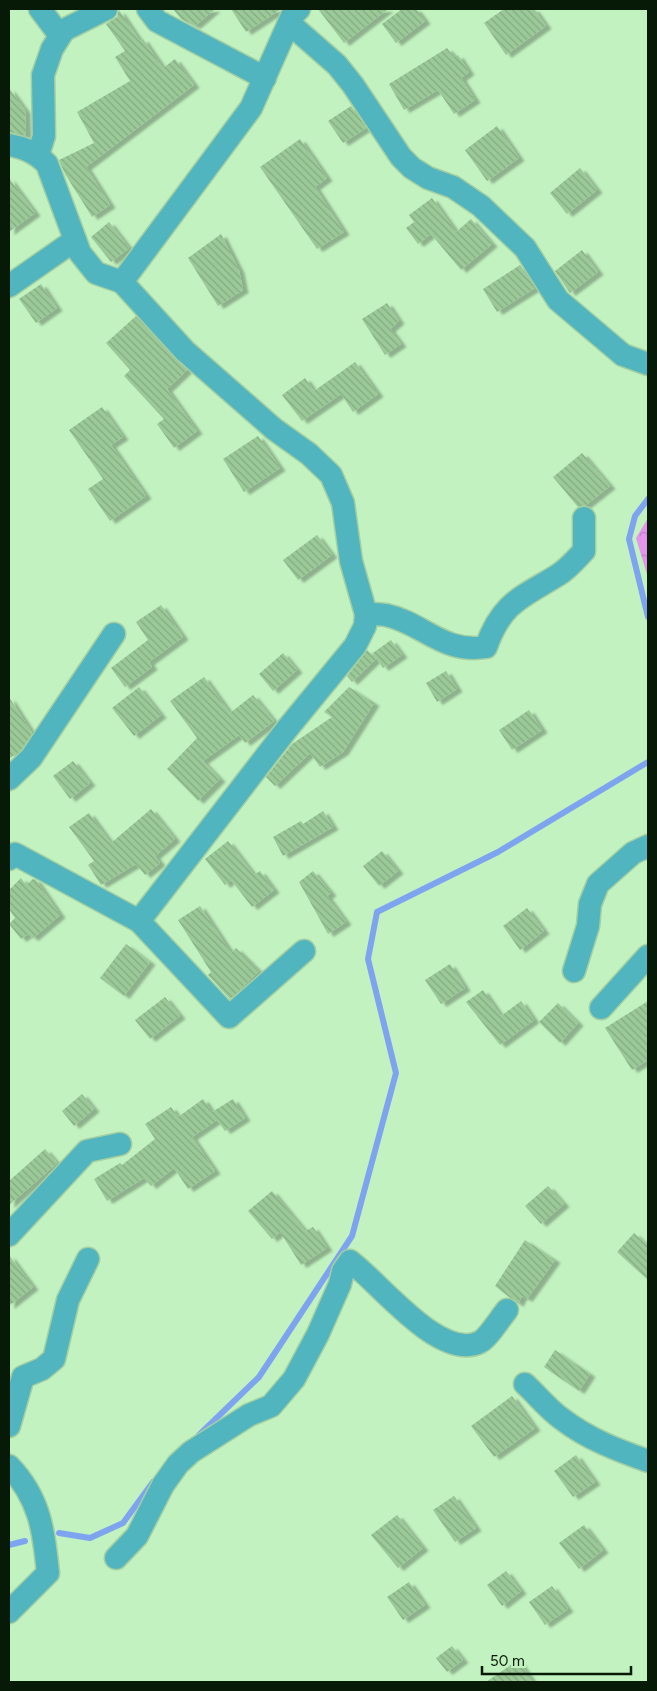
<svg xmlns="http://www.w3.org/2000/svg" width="657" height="1691" font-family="Figtree,sans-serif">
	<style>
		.forest { fill: url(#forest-crowns) }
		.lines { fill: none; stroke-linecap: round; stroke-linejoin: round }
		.stream { stroke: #7ea4f0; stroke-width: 6 }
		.building { fill: url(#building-back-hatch); filter: url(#shadow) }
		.minor-casing { stroke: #a4cfa2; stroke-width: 25 }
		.minor { stroke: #50b5be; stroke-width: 22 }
	</style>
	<defs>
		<pattern id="forest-crowns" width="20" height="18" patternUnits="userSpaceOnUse" patternTransform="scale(1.25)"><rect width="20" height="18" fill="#e295ea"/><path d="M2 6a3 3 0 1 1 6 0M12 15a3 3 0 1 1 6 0" fill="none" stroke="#c080c7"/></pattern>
		<pattern id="building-back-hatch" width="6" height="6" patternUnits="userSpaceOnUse" patternTransform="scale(1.25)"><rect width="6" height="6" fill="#9bc998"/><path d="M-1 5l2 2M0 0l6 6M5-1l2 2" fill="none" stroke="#84ac82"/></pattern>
		<filter id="shadow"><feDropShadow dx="5.5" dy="3" stdDeviation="1" flood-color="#0004"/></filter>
	</defs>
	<rect width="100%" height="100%" fill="#c2f2c0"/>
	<polygon class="forest" points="648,518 648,578 636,538"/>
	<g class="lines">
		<g class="stream">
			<polyline points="648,499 635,516 629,539 648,617"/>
			<polyline points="199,1435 259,1377 352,1236 396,1073 368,959 377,912 498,852 648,762"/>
			<polyline points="59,1533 90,1538 123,1523 153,1482"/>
			<polyline points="9,1545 25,1541"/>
		</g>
	</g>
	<g class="building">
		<polygon points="173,9 215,9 195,26 181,19"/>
		<polygon points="231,9 281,9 246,32"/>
		<polygon points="318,9 388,9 344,43"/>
		<polygon points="402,9 416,9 425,21 396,43 382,24"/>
		<polygon points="504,9 534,9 546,26 506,55 484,23"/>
		<polygon points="119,10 140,41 143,39 163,68 175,59 194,85 86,167 110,205 92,217 65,174 59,160 94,143 77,112 130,81 115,57 125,51 106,24 117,17"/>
		<polygon points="447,48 454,57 458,55 469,72 461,78 475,100 454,114 438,90 404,110 389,84"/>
		<polygon points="9,88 25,110 26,136 9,132"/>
		<polygon points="351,106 366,128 343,143 328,121"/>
		<polygon points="497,126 519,158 487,181 465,150"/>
		<polygon points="300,139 327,178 315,187 344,232 317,249 260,167"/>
		<polygon points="580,168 597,190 567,214 550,193"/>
		<polygon points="9,178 35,213 9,232"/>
		<polygon points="432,198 456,232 471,219 492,244 461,270 431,234 418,244 406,228 414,222 409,215"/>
		<polygon points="109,222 129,248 111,262 91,237"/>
		<polygon points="221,234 239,270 243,290 218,306 188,258"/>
		<polygon points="582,250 598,272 570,293 555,271"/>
		<polygon points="520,265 535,288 497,312 483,289"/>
		<polygon points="41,284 57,308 36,323 19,299"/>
		<polygon points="387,303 399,321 390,329 401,344 385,355 362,319"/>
		<polygon points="136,316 187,370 167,389 197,431 174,448 157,424 164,419 124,376 130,370 106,343"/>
		<polygon points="355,362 378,394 353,412 341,394 302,421 282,395 305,378 314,391"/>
		<polygon points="102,407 123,437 111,445 146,496 110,521 88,489 103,479 69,430"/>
		<polygon points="258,436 280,468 244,492 223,459"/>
		<polygon points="582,453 610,486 586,505 578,507 553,477"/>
		<polygon points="317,535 332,555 298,580 283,560"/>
		<polygon points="161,605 183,637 149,662 152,667 125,687 111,668 148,640 136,622"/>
		<polygon points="391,640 402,655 383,668 373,653"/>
		<polygon points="367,650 376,659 352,682 347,676"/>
		<polygon points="283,653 297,670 273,691 259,674"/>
		<polygon points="446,671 457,689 437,702 426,683"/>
		<polygon points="204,677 230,713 253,695 274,721 245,743 239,735 203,761 220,779 198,801 167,769 197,738 170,701"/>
		<polygon points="139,687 161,715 134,736 112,708"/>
		<polygon points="349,687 374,703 343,752 320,767 310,753 275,786 266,777 292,744 332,717 324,712"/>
		<polygon points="9,697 32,733 21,750 9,759"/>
		<polygon points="529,710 542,730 512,750 499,730"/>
		<polygon points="73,761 90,783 70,799 53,776"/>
		<polygon points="151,809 175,839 155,856 160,863 145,875 136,864 101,885 88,865 94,861 69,827 89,813 111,843"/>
		<polygon points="323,811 333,827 283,856 273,837 301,821 303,824"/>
		<polygon points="228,841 254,875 260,871 274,890 252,907 231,880 225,885 205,859"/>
		<polygon points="382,851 398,871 379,886 363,866"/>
		<polygon points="313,871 331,893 327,896 346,922 328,934 299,882"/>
		<polygon points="21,878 26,885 33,879 36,880 60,915 33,938 28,934 21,939 9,924 15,918 9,909 9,890"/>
		<polygon points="200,906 231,953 236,948 259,971 230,999 208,975 211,972 178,920"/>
		<polygon points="527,908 544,931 520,950 503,926"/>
		<polygon points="126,944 150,962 124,996 100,978"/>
		<polygon points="450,964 465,988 441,1004 425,980"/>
		<polygon points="483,990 501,1016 521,1001 534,1020 500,1045 466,1002"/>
		<polygon points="165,997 180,1016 150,1039 135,1020"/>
		<polygon points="648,1001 648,1060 632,1070 605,1028"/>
		<polygon points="558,1003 578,1023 560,1043 539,1022"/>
		<polygon points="82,1094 94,1109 74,1126 62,1111"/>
		<polygon points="203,1099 212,1112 233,1099 245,1118 225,1131 217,1120 192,1137 215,1171 188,1189 174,1168 151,1186 144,1178 107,1201 94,1179 120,1163 122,1165 155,1139 145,1124 171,1107 178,1117"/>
		<polygon points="45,1149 57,1163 9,1205 9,1181"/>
		<polygon points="548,1186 564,1204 541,1224 525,1206"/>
		<polygon points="272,1191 305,1231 313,1227 327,1248 301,1265 280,1232 272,1239 248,1211"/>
		<polygon points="634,1233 648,1246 648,1280 617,1252"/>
		<polygon points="525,1240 555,1260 527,1299 522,1296 518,1304 495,1286"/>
		<polygon points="9,1255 33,1287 9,1306"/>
		<polygon points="555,1350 590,1374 579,1391 544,1367"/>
		<polygon points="512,1396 535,1428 494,1457 471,1426"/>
		<polygon points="576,1455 595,1482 573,1497 554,1471"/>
		<polygon points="454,1496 476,1528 455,1542 433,1510"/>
		<polygon points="397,1515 423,1548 398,1568 371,1535"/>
		<polygon points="584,1525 603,1550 579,1569 559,1543"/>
		<polygon points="506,1571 521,1591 502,1606 487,1585"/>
		<polygon points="409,1582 425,1605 403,1620 387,1597"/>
		<polygon points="552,1586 568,1609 545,1625 529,1602"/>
		<polygon points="452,1646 463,1660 447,1672 436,1658"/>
		<polygon points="518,1660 533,1682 486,1682"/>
	</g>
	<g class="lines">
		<g class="minor-casing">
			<g id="minor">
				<polyline points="40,9 58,33 106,9"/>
				<polyline points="148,9 157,21 265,78"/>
				<polyline points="289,23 337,65 353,85 401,157 412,168 428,178 453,187 481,206 525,248 558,300 623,355 648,364"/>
				<path d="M 9,145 C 25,148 35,152 47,164 L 80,253 L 96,273 L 122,282"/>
				<polyline points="38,155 44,136 43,75 52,49 64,30"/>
				<polyline points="9,286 75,240"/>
				<path d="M 366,614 C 373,614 380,614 386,615 C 423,623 443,654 486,647 C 502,602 521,598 558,575 C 568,569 576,559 584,551 L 584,518"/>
				<polyline points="9,779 31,758 114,634"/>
				<polyline points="9,859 15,854 139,921 287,729 355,646 365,626 366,614 351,561 343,503 331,475 309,454 274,429 185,351 122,282 251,108 292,16 299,9"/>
				<polyline points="139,921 229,1017 304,951"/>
				<polyline points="574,971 588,926 590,904 598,884 633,853 648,846"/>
				<polyline points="601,1008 648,956"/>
				<polyline points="9,1235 87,1151 120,1144"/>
				<path d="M 525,1384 C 537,1395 548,1409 562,1419 C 588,1439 617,1450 648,1461"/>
				<polyline points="9,1426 23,1377 42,1369 54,1359 68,1300 88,1259"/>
				<path d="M 9,1466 C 40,1498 44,1532 48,1573 L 9,1612"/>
				<path d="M 116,1558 L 137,1536 L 163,1485 L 178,1464 L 191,1452 L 249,1415 L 271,1406 L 294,1379 L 318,1334 L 340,1284 L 343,1271 L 350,1261 C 380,1283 440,1362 480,1342 C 488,1338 501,1317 507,1310"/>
			</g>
		</g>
		<use href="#minor" class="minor"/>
	</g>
	<rect width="657" height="1691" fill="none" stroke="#071907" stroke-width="20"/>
	<path d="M482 1666v8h149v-8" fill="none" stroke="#071907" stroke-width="2.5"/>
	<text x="490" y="1666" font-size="15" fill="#071907" stroke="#c2f2c0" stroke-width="4" paint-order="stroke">50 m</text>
</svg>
